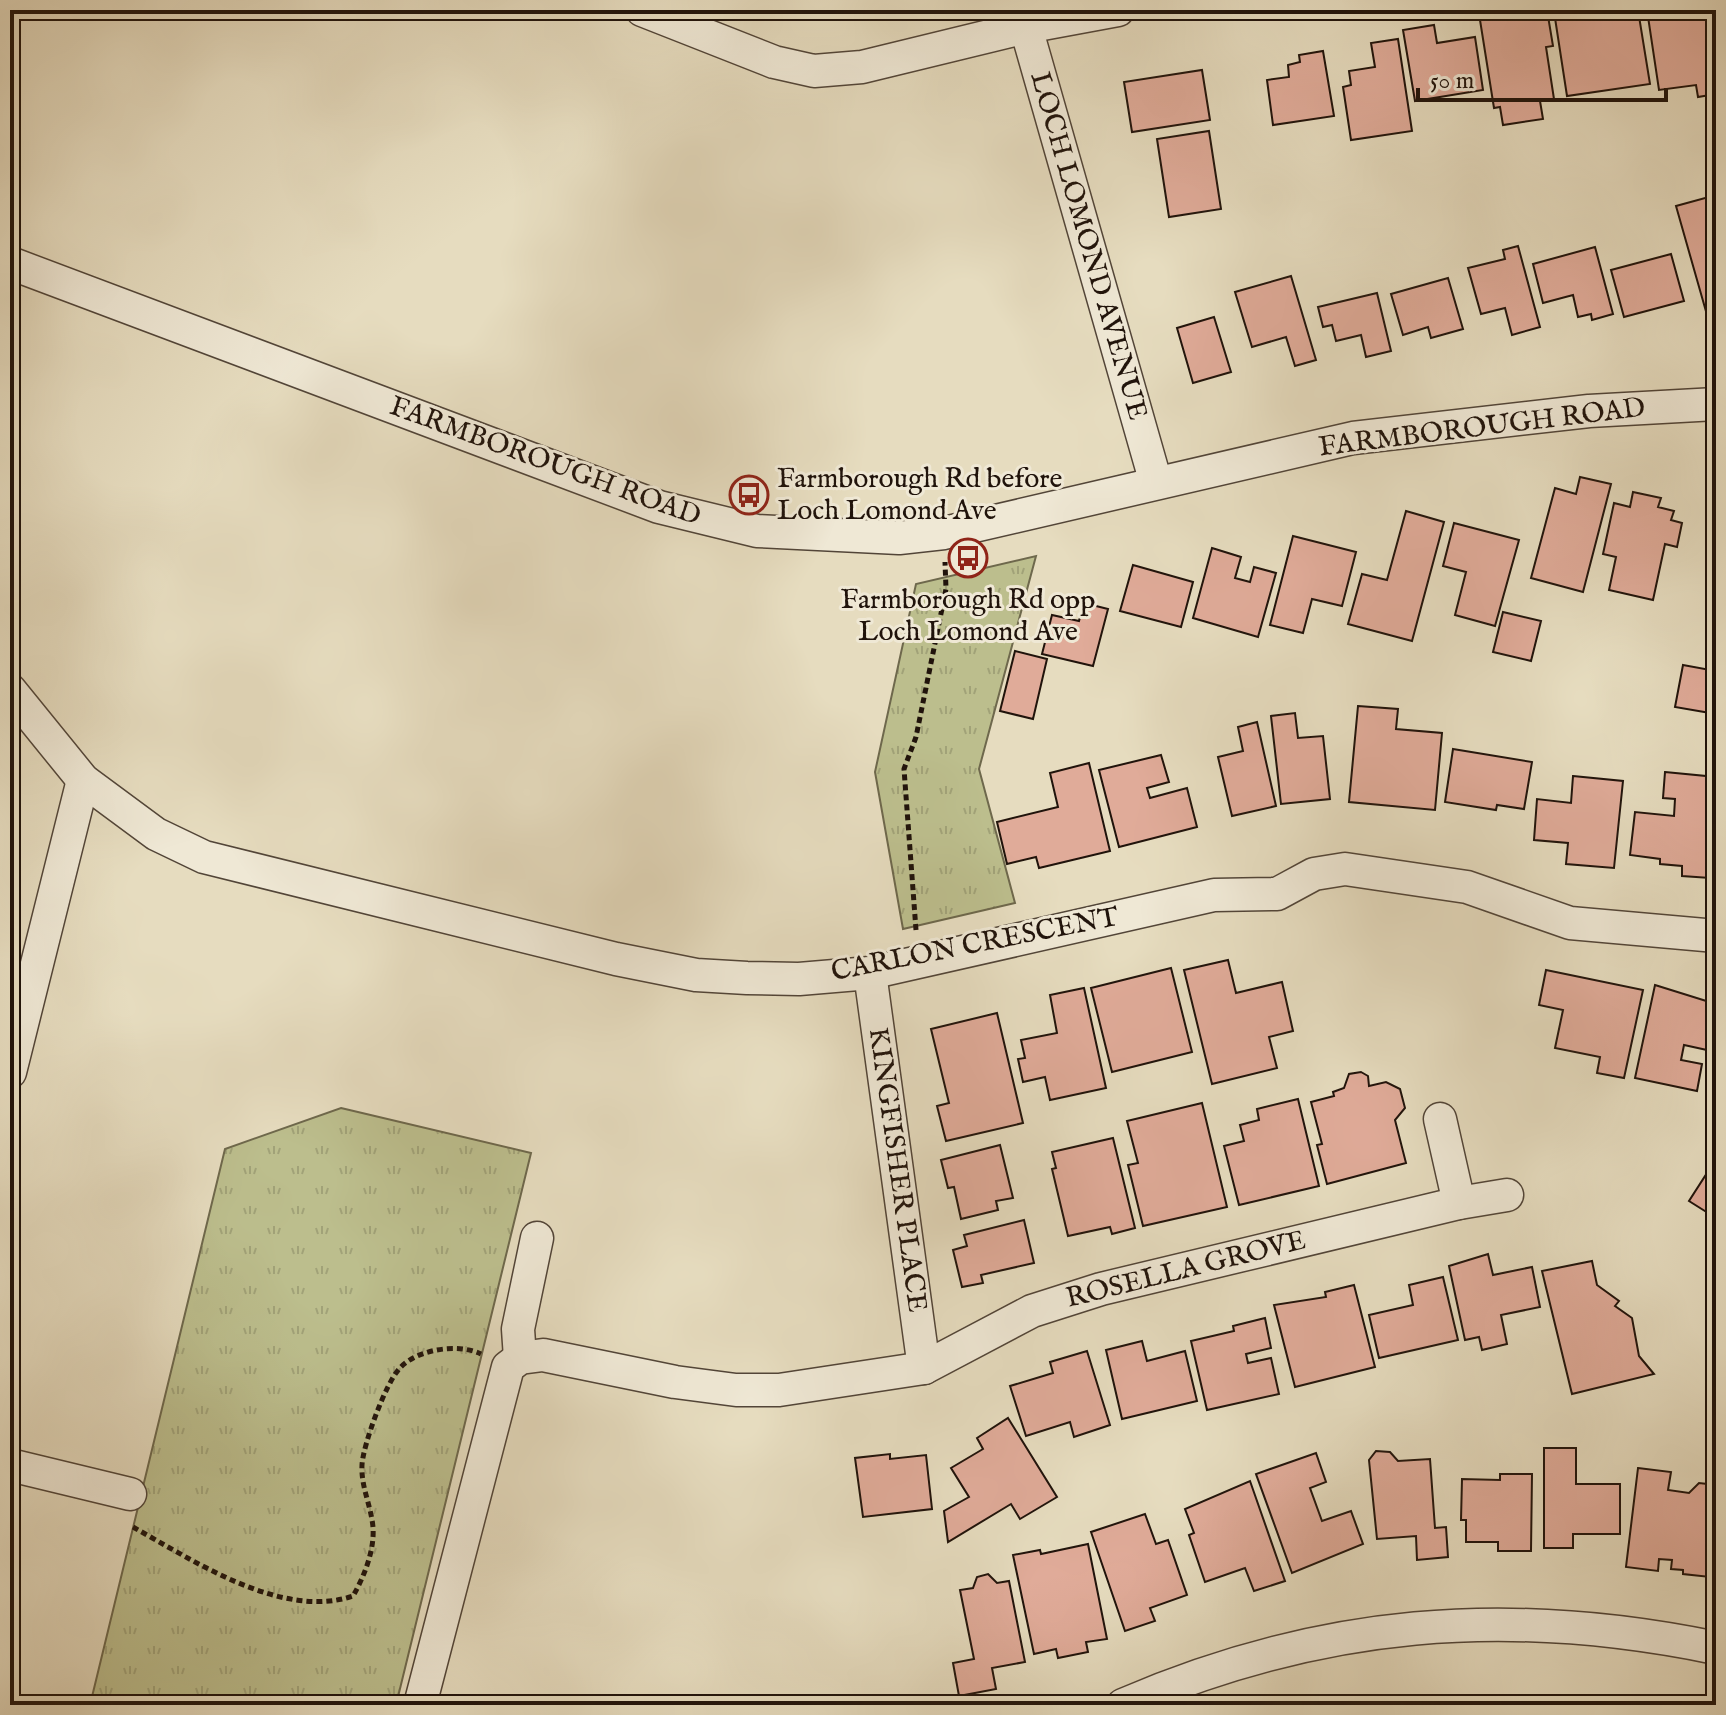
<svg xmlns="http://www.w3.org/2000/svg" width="1726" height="1715" font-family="'IM FELL English',serif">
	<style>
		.park { fill: url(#park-tufts); stroke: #6e684c; stroke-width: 2 }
		.building { fill: #e0ab99; stroke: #20130b; stroke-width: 2 }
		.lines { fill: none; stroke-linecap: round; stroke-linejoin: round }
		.minor-casing { stroke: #524538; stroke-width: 35 }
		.path { stroke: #20130b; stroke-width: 5; stroke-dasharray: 6 4; stroke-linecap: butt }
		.minor { stroke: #efe8d5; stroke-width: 32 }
		.labels { text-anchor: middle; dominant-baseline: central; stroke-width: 6; stroke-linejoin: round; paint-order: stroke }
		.street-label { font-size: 28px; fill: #20130b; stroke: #efe8d5 }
		.poi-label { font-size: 28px; fill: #20130b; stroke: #efe8d5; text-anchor: start }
	</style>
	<defs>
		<pattern id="park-tufts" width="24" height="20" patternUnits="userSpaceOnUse" patternTransform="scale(2)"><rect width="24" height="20" fill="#bcbe8d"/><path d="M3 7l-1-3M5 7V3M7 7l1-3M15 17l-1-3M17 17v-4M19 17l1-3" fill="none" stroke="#a1a278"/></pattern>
	</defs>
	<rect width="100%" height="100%" fill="#e6dcbf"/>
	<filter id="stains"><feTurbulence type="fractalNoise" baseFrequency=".0025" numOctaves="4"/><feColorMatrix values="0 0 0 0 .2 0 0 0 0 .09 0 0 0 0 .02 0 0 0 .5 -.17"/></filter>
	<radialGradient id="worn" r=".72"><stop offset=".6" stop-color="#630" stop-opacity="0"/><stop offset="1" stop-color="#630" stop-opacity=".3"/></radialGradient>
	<g class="park">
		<polygon points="1036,556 979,769 1015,903 903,929 875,772 916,584"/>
		<polygon points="341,1108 531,1153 396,1705 90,1705 225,1149"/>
	</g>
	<g class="building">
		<polygon points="1547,10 1553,46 1546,47 1554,99 1540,101 1543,119 1503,125 1500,107 1494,108 1480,20"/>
		<polygon points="1604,10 1638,10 1650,84 1567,96 1555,18"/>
		<polygon points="1647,10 1716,10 1716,94 1698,97 1696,85 1659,90"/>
		<polygon points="1434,25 1437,43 1475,37 1483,90 1415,101 1403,30"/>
		<polygon points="1398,39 1412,131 1351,140 1343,87 1351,85 1349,71 1375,67 1371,43"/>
		<polygon points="1323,51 1334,116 1273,125 1267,80 1289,77 1288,65 1300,62 1299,55"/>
		<polygon points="1202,70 1210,120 1132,132 1124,82"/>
		<polygon points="1209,131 1221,209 1169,217 1157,139"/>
		<polygon points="1716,195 1716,319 1709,322 1676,206"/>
		<polygon points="1518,246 1540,327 1512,335 1505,308 1481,314 1468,268 1505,259 1503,250"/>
		<polygon points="1595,247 1613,314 1592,320 1591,314 1578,317 1573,295 1543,303 1533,264"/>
		<polygon points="1671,254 1684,301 1624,317 1611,270"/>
		<polygon points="1291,276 1316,360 1295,366 1286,337 1252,347 1235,292"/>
		<polygon points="1448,278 1463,329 1431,338 1428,327 1403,335 1391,294"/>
		<polygon points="1377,293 1391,351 1366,357 1361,335 1336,341 1332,325 1323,327 1318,307"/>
		<polygon points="1214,317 1231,372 1193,383 1177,328"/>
		<polygon points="1580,477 1611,484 1583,592 1531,578 1555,488 1576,494"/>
		<polygon points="1633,492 1661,498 1658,507 1674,511 1671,520 1682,523 1677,547 1665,544 1653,600 1609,590 1616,557 1603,554 1614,503 1630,507"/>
		<polygon points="1406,511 1444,522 1412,641 1348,624 1362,574 1387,580"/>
		<polygon points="1454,523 1519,540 1495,626 1455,615 1466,572 1443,566"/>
		<polygon points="1293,536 1356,552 1342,606 1312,599 1303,633 1270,625"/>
		<polygon points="1212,548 1241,557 1235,578 1250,582 1254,567 1276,573 1258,637 1193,618"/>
		<polygon points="1133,565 1193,582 1181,627 1120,611"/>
		<polygon points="1084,603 1108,609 1093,666 1042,654 1052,615 1079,621"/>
		<polygon points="1503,612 1541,621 1531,661 1493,652"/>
		<polygon points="1015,651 1047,659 1033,719 1000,711"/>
		<polygon points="1683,665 1716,671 1716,714 1675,707"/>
		<polygon points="1358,706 1398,709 1396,729 1442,733 1435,810 1349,802"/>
		<polygon points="1295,713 1298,738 1323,736 1330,799 1281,804 1271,716"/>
		<polygon points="1257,722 1276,806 1232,816 1218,757 1243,751 1238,727"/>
		<polygon points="1453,749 1532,762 1524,809 1497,805 1496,810 1445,802"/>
		<polygon points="1161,755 1169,782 1147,788 1150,798 1187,788 1197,827 1119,847 1099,770"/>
		<polygon points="1089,763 1110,851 1039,868 1036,857 1007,864 997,822 1058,807 1050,773"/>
		<polygon points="1665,772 1716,777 1710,878 1682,876 1682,866 1660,864 1660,859 1630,855 1635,812 1674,816 1675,799 1663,798"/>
		<polygon points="1573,776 1623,781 1614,868 1566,864 1568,843 1534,840 1537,799 1571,803"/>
		<polygon points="1228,960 1236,993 1282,982 1293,1031 1269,1037 1277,1068 1212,1084 1184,970"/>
		<polygon points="1171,968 1192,1052 1112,1072 1091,988"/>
		<polygon points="1546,970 1643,990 1624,1078 1597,1073 1600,1057 1555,1048 1563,1010 1539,1005"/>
		<polygon points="1655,985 1716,1004 1716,1052 1684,1045 1681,1060 1702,1064 1697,1091 1635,1078"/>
		<polygon points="1084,988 1106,1088 1050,1100 1045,1077 1023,1082 1018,1059 1025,1058 1021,1040 1057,1033 1050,995"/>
		<polygon points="997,1013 1023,1123 946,1141 937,1106 949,1103 931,1029"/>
		<polygon points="1361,1072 1368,1076 1369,1086 1386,1082 1400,1089 1405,1108 1395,1120 1406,1163 1327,1184 1317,1145 1322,1144 1311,1102 1334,1096 1333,1092 1344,1088 1349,1074"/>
		<polygon points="1298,1099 1319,1186 1239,1205 1224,1146 1244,1141 1240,1125 1259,1120 1257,1109"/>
		<polygon points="1202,1103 1227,1207 1143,1226 1128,1165 1138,1163 1127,1121"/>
		<polygon points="1113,1138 1135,1228 1112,1234 1110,1227 1068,1236 1052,1169 1056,1168 1052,1152"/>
		<polygon points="1000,1145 1013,1198 996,1201 998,1210 961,1219 954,1187 948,1188 941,1160"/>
		<polygon points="1716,1159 1716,1218 1689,1201"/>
		<polygon points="1024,1220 1034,1263 981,1275 983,1283 962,1287 953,1250 967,1246 964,1235"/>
		<polygon points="1488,1254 1493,1275 1532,1267 1540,1307 1501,1315 1507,1344 1482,1350 1479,1337 1465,1340 1449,1266"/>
		<polygon points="1592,1261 1597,1285 1619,1301 1615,1306 1632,1318 1639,1356 1654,1374 1572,1394 1542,1271"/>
		<polygon points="1443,1277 1458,1340 1379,1358 1369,1315 1413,1305 1409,1285"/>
		<polygon points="1354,1285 1375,1367 1295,1387 1274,1305 1326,1297 1325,1292"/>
		<polygon points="1265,1318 1271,1348 1246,1354 1248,1363 1271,1358 1279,1394 1207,1410 1191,1341 1234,1331 1233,1326"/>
		<polygon points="1142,1341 1147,1361 1185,1351 1197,1401 1122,1419 1106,1350"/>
		<polygon points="1087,1351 1110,1425 1074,1437 1070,1422 1026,1436 1010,1386 1053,1373 1050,1362"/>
		<polygon points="1008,1418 1057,1497 1020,1519 1011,1504 948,1542 944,1511 969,1497 951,1468 983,1449 977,1438"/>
		<polygon points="1544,1448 1576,1448 1576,1484 1620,1484 1620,1534 1573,1534 1573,1548 1544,1548"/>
		<polygon points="1376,1451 1390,1452 1398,1461 1430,1459 1435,1528 1446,1527 1448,1557 1417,1560 1416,1536 1377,1539 1369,1460"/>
		<polygon points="1316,1453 1326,1482 1310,1488 1322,1521 1351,1511 1363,1544 1292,1573 1256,1474"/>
		<polygon points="890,1454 890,1459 926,1455 932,1509 863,1517 855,1458"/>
		<polygon points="1638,1468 1671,1472 1668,1490 1689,1493 1699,1483 1716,1485 1716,1532 1710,1577 1683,1574 1683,1570 1671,1569 1672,1560 1659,1559 1658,1571 1626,1567"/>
		<polygon points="1500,1474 1532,1474 1531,1551 1498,1551 1498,1542 1466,1542 1466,1520 1461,1520 1462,1479 1500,1480"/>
		<polygon points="1250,1481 1285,1581 1254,1591 1245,1568 1205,1582 1189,1535 1194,1533 1185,1509"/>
		<polygon points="1145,1514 1156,1544 1168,1540 1187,1595 1150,1608 1155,1621 1125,1631 1091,1532"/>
		<polygon points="1088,1544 1107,1639 1086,1642 1088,1652 1058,1658 1056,1649 1034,1654 1013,1555 1040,1550 1041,1554"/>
		<polygon points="988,1574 997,1583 1009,1581 1025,1662 992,1668 996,1689 959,1696 953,1663 974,1659 960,1590 973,1588 977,1577"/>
	</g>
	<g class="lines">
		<g class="minor-casing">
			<g id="minor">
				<polyline points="642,10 774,62 814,71 862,67 1026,27 1118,10"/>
				<polyline points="1021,10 1156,483"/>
				<polyline points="10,263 659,507 757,531 899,538 944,533 1353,438 1589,411 1716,404"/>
				<polyline points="10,690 83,780 156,834 204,857 616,959 696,975 747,978 799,979 870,973 1214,895 1277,894 1314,874 1345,869 1467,887 1570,923 1716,936"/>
				<polyline points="870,973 924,1368"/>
				<polyline points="10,1072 83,780"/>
				<polyline points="1440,1119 1459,1203"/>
				<polyline points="520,1358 518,1329 537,1238"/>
				<polyline points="10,1465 130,1494"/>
				<polyline points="420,1705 508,1367 520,1358 543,1355 675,1382 736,1390 779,1390 924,1368 1032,1311 1101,1289 1459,1203 1507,1195"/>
				<path d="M 1123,1705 C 1320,1620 1507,1605 1716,1648"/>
			</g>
		</g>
		<g class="path">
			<polyline points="916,930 904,769 916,737 946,589 945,562"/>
			<path d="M 133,1527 C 194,1561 282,1620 353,1596 C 365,1575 377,1545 372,1520 C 369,1501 361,1485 362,1465 C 363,1445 386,1382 400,1368 C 417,1349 458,1343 481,1354"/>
		</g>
		<use href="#minor" class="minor"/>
	</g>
	<defs>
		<g id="bus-ring" transform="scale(2)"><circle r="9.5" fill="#efe8d5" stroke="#8f2418" stroke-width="1.5"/><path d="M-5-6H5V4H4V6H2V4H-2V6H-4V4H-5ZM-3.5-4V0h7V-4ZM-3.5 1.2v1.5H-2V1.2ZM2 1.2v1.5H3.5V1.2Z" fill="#8f2418"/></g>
	</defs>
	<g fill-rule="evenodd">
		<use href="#bus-ring" x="749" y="495"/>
		<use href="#bus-ring" x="968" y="558"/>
	</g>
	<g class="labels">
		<g class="street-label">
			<text transform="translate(1088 246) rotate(74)">LOCH LOMOND AVENUE</text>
			<text transform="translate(1482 428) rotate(-7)">FARMBOROUGH ROAD</text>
			<text transform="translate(545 462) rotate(20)">FARMBOROUGH ROAD</text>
			<text transform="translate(975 945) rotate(-11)">CARLON CRESCENT</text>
			<text transform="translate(897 1170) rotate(82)">KINGFISHER PLACE</text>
			<text transform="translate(1186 1270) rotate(-14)">ROSELLA GROVE</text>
		</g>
		<g class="poi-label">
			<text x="777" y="479">Farmborough Rd before<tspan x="777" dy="32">Loch Lomond Ave</tspan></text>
			<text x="968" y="600" text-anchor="middle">Farmborough Rd opp<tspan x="968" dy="32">Loch Lomond Ave</tspan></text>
		</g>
	</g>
	<rect width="1726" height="1715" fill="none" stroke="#e6dcbf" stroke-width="40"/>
	<rect x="12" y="12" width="1702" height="1691" fill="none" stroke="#20130b" stroke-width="4"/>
	<rect x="20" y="20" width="1686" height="1675" fill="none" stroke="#20130b" stroke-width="2"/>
	<path d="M1418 88v12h248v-12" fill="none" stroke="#20130b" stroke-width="4"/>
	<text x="1430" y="88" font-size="24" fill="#20130b" stroke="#efe8d5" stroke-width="6" paint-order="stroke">50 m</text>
	<rect width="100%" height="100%" filter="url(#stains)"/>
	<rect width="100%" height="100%" fill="url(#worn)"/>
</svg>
